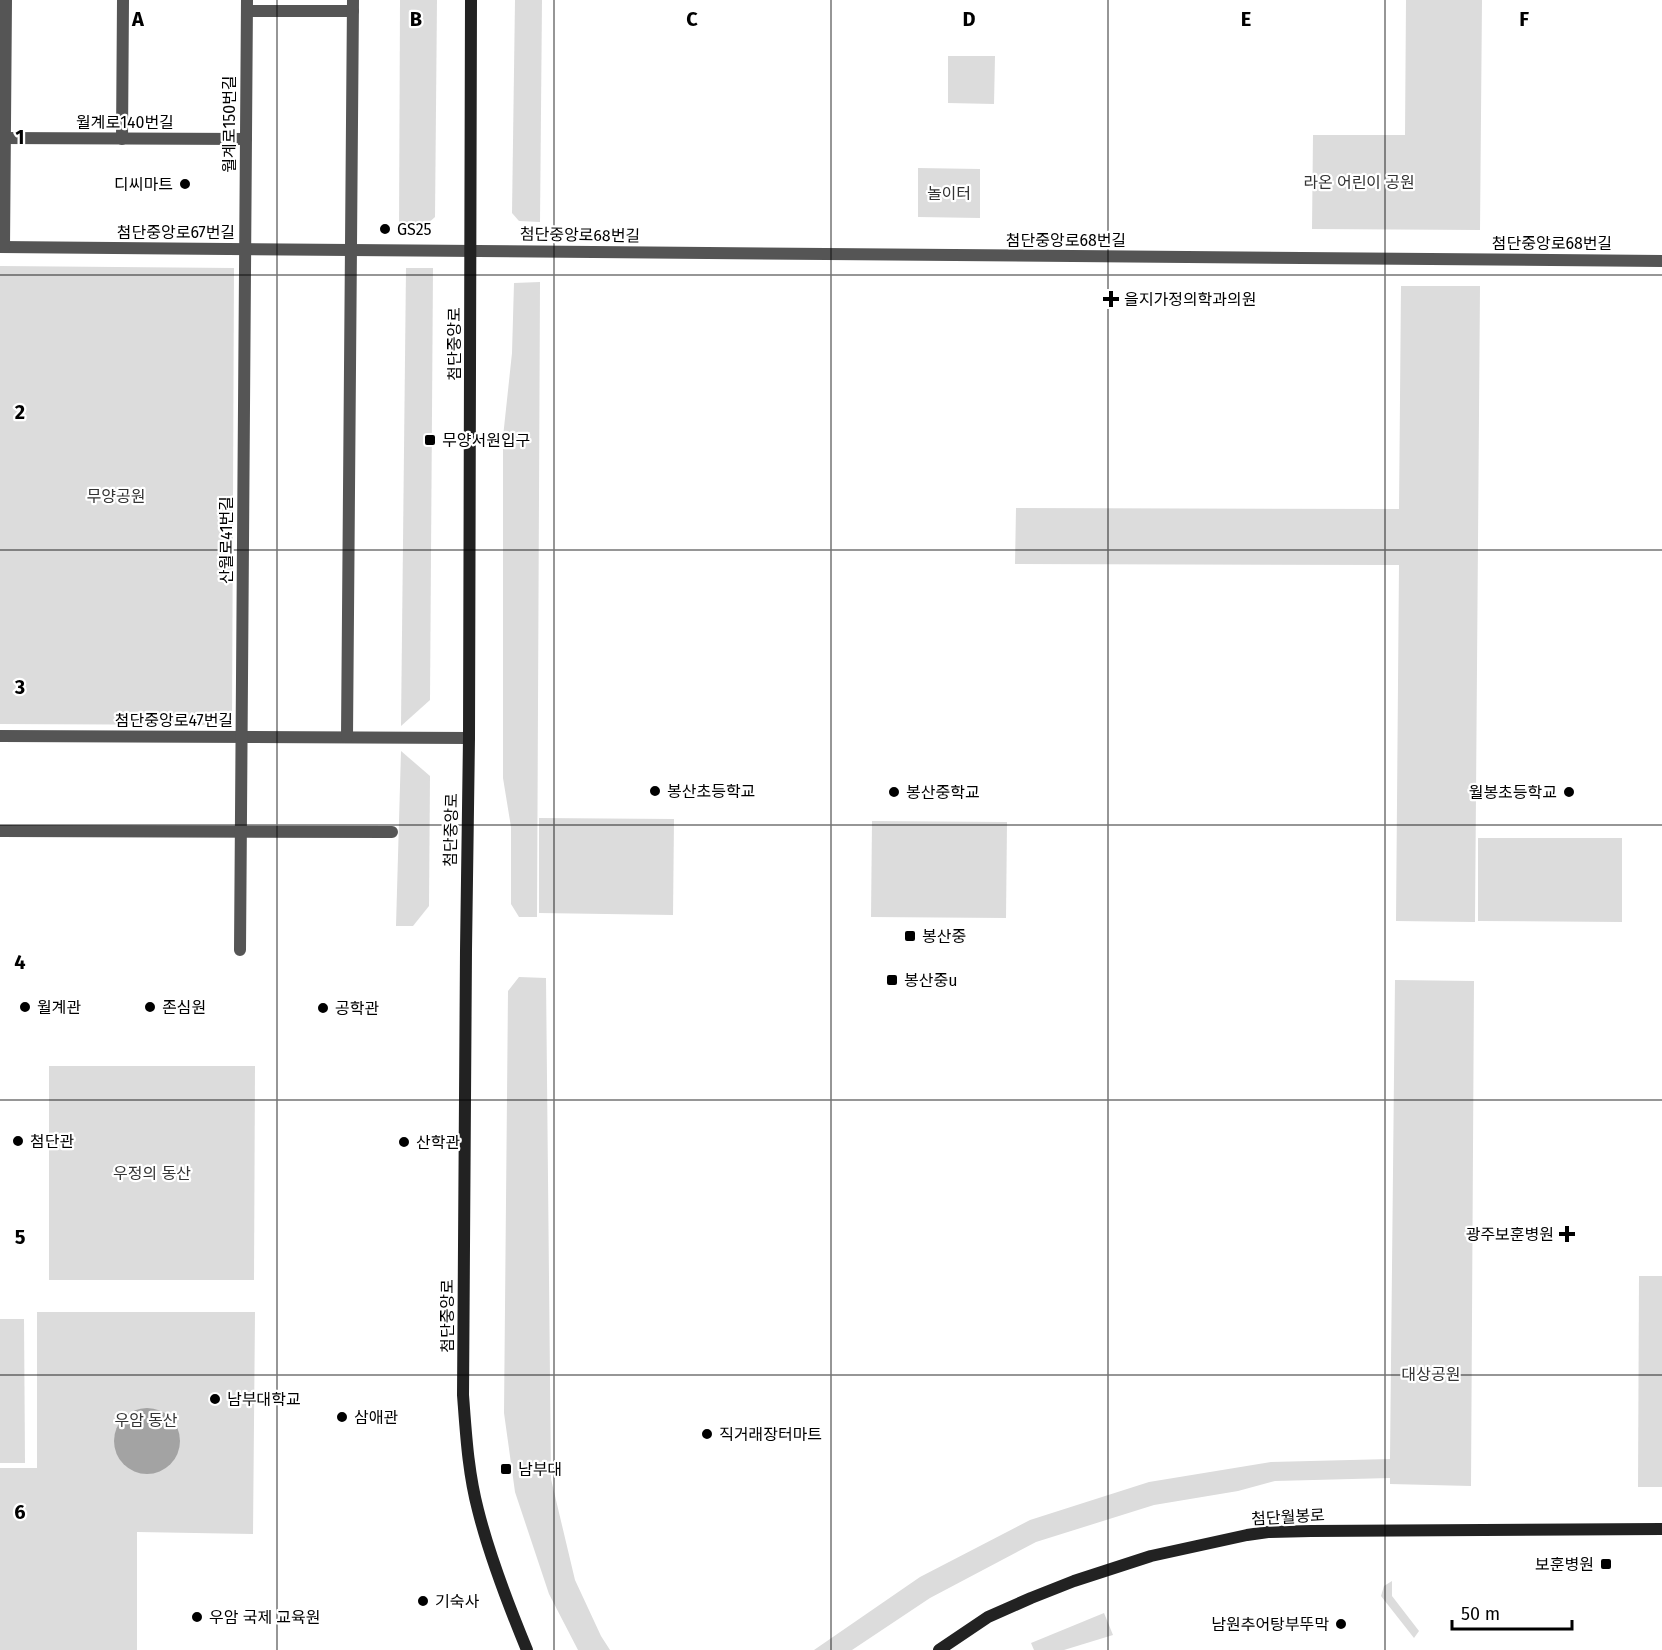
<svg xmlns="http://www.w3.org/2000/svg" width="1662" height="1650" font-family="'Fira Sans','Noto Sans KR',sans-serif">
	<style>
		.green { fill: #dcdcdc }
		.water { fill: #a3a3a3 }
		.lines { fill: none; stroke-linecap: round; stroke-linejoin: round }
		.street { stroke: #555; stroke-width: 12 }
		.secondary { stroke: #222; stroke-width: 12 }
		.grid { fill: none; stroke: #000; stroke-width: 1.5; stroke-opacity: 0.55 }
		.poi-dot { fill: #000; stroke: #fff; stroke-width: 2 }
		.labels { text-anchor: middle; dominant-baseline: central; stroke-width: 4.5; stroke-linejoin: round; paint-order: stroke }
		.street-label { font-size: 16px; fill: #000; stroke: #fff }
		.park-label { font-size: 16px; fill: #333; stroke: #fff }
		.poi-label { font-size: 16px; fill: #000; stroke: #fff; text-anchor: start }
		.grid-label { font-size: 20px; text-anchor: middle; font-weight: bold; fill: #000; stroke: #fff; stroke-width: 4.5; stroke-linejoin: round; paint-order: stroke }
	</style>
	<rect width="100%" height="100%" fill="#fff"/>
	<g class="green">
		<polygon points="400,0 437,0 435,217 417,233 399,233"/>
		<polygon points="515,0 542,0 540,222 519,221 512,213"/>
		<polygon points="1406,0 1482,0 1480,230 1312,229 1313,135 1405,135"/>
		<polygon points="948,56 995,56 994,104 948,103"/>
		<polygon points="918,168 980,169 980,218 918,217"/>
		<polygon points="0,266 234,268 232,725 0,724"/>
		<polygon points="406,268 433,268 430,700 401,726"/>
		<polygon points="540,282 537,917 519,917 511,904 511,827 503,778 503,437 512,353 514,283"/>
		<polygon points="1401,286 1480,286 1475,922 1396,921 1399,565 1015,564 1016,508 1399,509"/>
		<polygon points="401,751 430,776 429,906 413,926 396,926"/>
		<polygon points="539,818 674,819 673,915 539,913"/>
		<polygon points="872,821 1007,822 1006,918 871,917"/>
		<polygon points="1478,838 1622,838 1622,922 1478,921"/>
		<polygon points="519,977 546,978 551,1479 575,1580 601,1636 610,1650 578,1650 549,1594 515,1492 504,1413 508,991"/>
		<polygon points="1395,980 1474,981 1471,1486 1390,1484 1390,1478 1275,1481 1238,1491 1154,1505 1036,1542 930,1598 852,1650 814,1650 920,1577 1030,1520 1149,1482 1271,1462 1390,1459"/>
		<polygon points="49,1066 255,1066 254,1280 49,1280"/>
		<polygon points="1639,1276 1662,1276 1662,1487 1638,1487"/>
		<polygon points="37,1312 255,1312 253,1534 137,1532 137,1650 0,1650 0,1468 37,1468"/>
		<polygon points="0,1319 24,1319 25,1463 0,1463"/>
		<polygon points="1392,1581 1392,1596 1419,1631 1414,1638 1381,1596 1384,1586"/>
		<polygon points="1104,1613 1113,1635 1064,1650 1034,1650 1031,1643"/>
	</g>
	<circle class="water" cx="147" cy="1441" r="33"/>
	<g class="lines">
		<g class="street">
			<polyline points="247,11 353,11"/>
			<polyline points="0,138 246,139"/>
			<polyline points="122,139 123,0"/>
			<polyline points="0,247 1662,261"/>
			<polyline points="4,247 6,0"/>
			<polyline points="0,736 469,738"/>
			<polyline points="347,737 353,0"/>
			<polyline points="0,831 392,832"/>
			<polyline points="240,950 247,0"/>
		</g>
		<g class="secondary">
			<path d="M 471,0 L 469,738 L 466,950 L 463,1395 C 466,1434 468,1472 478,1510 C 490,1558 508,1604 527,1650"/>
			<polyline points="939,1650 988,1617 1031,1598 1074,1581 1151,1556 1247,1535 1268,1532 1311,1531 1662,1529"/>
		</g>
	</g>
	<path class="grid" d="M 277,0 L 277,1650M 554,0 L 554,1650M 831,0 L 831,1650M 1108,0 L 1108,1650M 1385,0 L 1385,1650M 0,275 L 1662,275M 0,550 L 1662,550M 0,825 L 1662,825M 0,1100 L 1662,1100M 0,1375 L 1662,1375"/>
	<g class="poi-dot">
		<circle cx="185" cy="184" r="6"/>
		<circle cx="385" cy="229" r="6"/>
		<path d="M1108 290h6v6h6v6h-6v6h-6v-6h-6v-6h6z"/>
		<rect x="424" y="434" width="12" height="12" rx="3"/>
		<circle cx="655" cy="791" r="6"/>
		<circle cx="894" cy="792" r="6"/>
		<circle cx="1569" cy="792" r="6"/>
		<rect x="904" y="930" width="12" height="12" rx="3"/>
		<rect x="886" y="974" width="12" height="12" rx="3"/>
		<circle cx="25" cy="1007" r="6"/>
		<circle cx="150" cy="1007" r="6"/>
		<circle cx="323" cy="1008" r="6"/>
		<circle cx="18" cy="1141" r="6"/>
		<circle cx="404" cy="1142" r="6"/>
		<path d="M1564 1225h6v6h6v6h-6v6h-6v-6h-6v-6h6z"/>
		<circle cx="215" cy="1399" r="6"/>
		<circle cx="342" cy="1417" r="6"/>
		<circle cx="707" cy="1434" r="6"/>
		<rect x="500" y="1463" width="12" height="12" rx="3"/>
		<rect x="1600" y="1558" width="12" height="12" rx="3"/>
		<circle cx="423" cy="1601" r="6"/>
		<circle cx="197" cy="1617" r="6"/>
		<circle cx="1341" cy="1624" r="6"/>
	</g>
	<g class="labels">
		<g class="street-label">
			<text x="125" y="122">월계로140번길</text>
			<text transform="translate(229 124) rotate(-90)">월계로150번길</text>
			<text x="176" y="232">첨단중앙로67번길</text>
			<text transform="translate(580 235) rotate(1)">첨단중앙로68번길</text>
			<text x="1066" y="240">첨단중앙로68번길</text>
			<text x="1552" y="243">첨단중앙로68번길</text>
			<text transform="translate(454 344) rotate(-90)">첨단중앙로</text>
			<text transform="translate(226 540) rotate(-90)">산월로41번길</text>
			<text x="174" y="720">첨단중앙로47번길</text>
			<text transform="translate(451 830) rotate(-89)">첨단중앙로</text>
			<text transform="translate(447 1316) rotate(-90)">첨단중앙로</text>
			<text transform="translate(1288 1517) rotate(-3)">첨단월봉로</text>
		</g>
		<g class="park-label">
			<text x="1359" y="182">라온 어린이 공원</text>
			<text x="949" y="193">놀이터</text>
			<text x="116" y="496">무양공원</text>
			<text x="152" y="1173">우정의 동산</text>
			<text x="1431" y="1374">대상공원</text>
			<text x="146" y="1420">우암 동산</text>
		</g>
		<g class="poi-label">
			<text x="173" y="184" text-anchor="end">디씨마트</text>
			<text x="397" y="229">GS25</text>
			<text x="1124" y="299">을지가정의학과의원</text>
			<text x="442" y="440">무양서원입구</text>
			<text x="667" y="791">봉산초등학교</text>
			<text x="906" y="792">봉산중학교</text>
			<text x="1557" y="792" text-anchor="end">월봉초등학교</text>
			<text x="922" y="936">봉산중</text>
			<text x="904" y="980">봉산중u</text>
			<text x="37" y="1007">월계관</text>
			<text x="162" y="1007">존심원</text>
			<text x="335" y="1008">공학관</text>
			<text x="30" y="1141">첨단관</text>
			<text x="416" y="1142">산학관</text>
			<text x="1554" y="1234" text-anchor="end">광주보훈병원</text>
			<text x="227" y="1399">남부대학교</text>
			<text x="354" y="1417">삼애관</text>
			<text x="719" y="1434">직거래장터마트</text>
			<text x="518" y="1469">남부대</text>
			<text x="1594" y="1564" text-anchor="end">보훈병원</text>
			<text x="435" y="1601">기숙사</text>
			<text x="209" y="1617">우암 국제 교육원</text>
			<text x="1329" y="1624" text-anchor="end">남원추어탕부뚜막</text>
		</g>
	</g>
	<g class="grid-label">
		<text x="138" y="26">A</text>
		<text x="416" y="26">B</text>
		<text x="692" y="26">C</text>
		<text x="969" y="26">D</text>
		<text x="1246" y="26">E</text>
		<text x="1524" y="26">F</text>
		<text x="20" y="144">1</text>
		<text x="20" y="419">2</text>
		<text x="20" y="694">3</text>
		<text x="20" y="969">4</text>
		<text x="20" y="1244">5</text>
		<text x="20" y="1519">6</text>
	</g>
	<path d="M1452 1620v9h120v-9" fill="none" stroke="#000000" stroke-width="3"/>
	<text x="1461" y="1620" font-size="18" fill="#000000" stroke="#ffffff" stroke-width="4.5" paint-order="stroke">50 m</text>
</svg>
